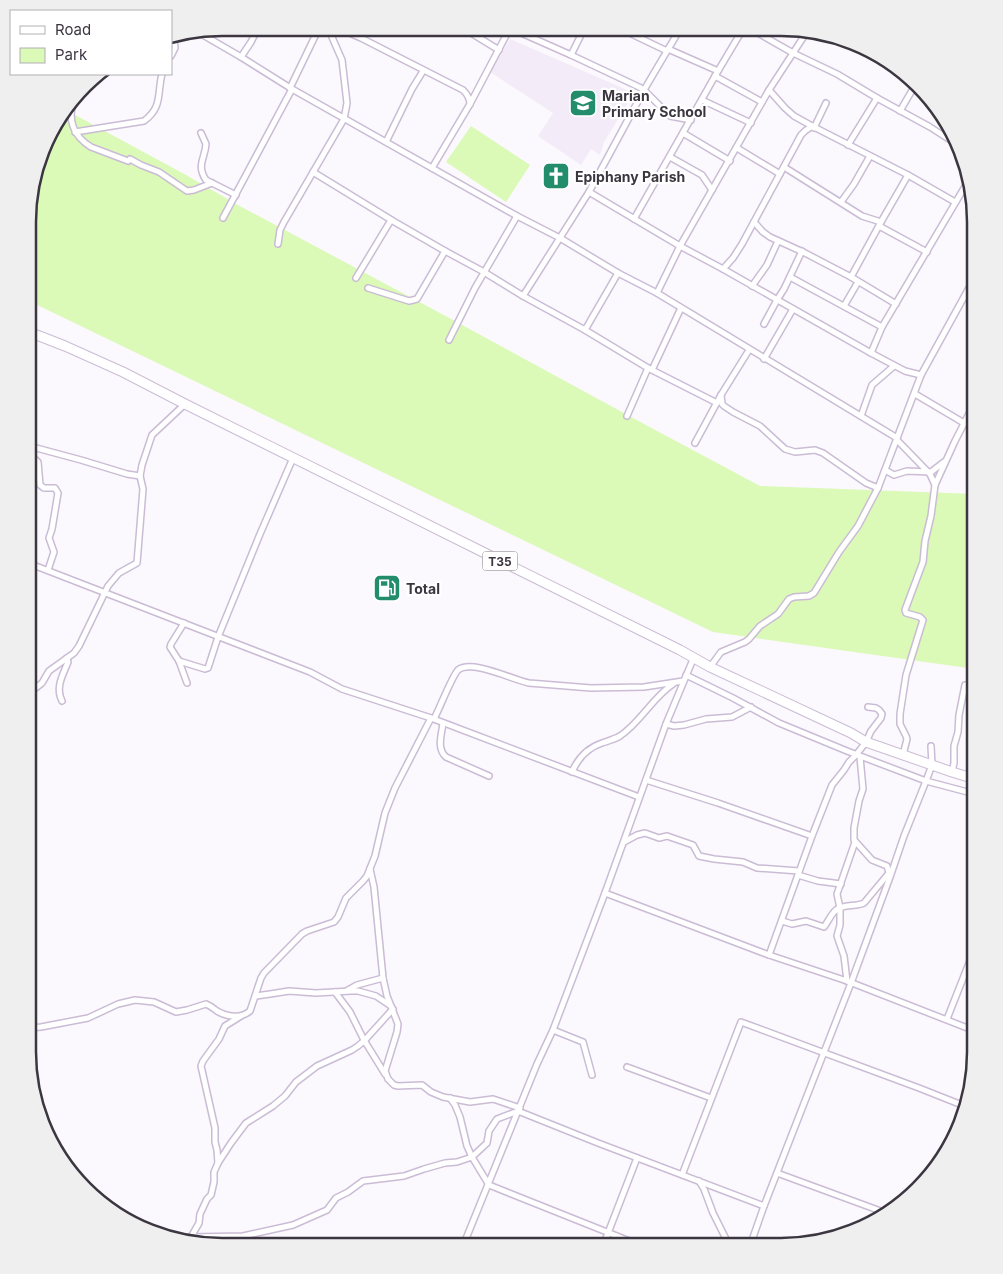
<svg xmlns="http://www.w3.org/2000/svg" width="1003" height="1274" font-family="Inter,sans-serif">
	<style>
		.built { fill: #f3ebf8 }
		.green { fill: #dbf9b7 }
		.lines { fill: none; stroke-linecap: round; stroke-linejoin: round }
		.street-casing { stroke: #cbbcd5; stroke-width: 8 }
		.highway-casing { stroke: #cbbcd5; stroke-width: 11 }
		.street { stroke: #fff; stroke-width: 5 }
		.highway { stroke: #fff; stroke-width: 9 }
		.labels { text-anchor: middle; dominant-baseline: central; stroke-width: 4.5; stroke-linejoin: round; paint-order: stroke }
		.shield { fill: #fff; stroke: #767279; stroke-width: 1 }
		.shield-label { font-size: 12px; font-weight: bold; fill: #3c3640 }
		.poi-label { font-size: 14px; font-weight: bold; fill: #3c3640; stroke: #fff; text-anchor: start }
		.rim { fill: none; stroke: #3c3640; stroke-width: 2.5 }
	</style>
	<rect width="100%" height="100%" fill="#fbf8fe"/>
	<polygon class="built" points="510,39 634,93 604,142 600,155 591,149 581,165 538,136 553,113 490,72"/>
	<g class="green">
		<polygon points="66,110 186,175 238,205 453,320 644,424 760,486 975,494 975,669 713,632 29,301 29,197 53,125"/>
		<polygon points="471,126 530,165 506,202 446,162"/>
	</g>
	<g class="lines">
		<g class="street-casing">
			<g id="street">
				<path d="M 338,28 L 361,38 L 463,90 C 467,94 470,98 470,104"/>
				<polyline points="463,28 499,50"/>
				<polyline points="510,28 571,55 639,87 644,90 670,116 691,120"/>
				<polyline points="621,29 667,51"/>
				<polyline points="751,29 793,53 837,74 877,98 930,127 958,145"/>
				<polyline points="198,32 241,57 292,89 517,216 560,238 618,273 657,293 897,438"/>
				<polyline points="668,49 718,71"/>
				<polyline points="571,55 584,29"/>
				<polyline points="171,56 175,48 174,39 176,35"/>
				<polyline points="241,57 251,42 258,28"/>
				<polyline points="715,76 762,102"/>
				<polyline points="290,88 319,28"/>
				<polyline points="769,90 785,108 794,116 812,126 908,175 955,202"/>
				<path d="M 74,100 C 67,119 73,136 91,147 L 128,161"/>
				<polyline points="702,100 751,123"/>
				<polyline points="900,111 914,87"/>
				<polyline points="814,128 826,103"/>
				<path d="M 75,132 L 144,121 C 163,107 157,93 162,74"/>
				<path d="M 201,133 L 206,144 C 205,159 196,165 206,180 L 236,195"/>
				<polyline points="683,133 730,161"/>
				<polyline points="386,142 412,89 423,71"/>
				<polyline points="848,145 877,98"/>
				<polyline points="737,148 780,174"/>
				<polyline points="670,157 702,175 712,190"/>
				<polyline points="130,159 141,165 159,172 187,191 194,190 212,183"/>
				<polyline points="784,167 862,216 881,222"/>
				<polyline points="432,168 470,104 510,28"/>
				<polyline points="313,172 393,221 445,251 484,272 523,296 585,330 648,368 717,403"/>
				<polyline points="589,192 680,246 723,269 871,353 905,371 921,375"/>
				<polyline points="841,202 854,184 870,156"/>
				<polyline points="223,218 292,89"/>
				<polyline points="634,219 715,76 743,29"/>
				<polyline points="754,222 763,232 770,237 805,253 851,277 896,304"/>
				<polyline points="879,226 927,252"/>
				<polyline points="278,244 280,230 284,222 344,119 347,103 342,60 328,28"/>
				<polyline points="723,269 733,258 742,244 801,135 805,131 812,126"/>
				<polyline points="790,277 882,327"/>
				<polyline points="851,277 881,222 908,175"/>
				<polyline points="356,278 391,220"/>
				<polyline points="752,286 767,265 778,241"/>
				<polyline points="368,288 409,301 417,299 445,251"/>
				<polyline points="657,293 680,246 769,90 808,30"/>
				<polyline points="523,296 589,192 644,90 680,29"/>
				<polyline points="844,306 858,282"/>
				<polyline points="764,324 777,300 784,289 802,251"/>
				<polyline points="585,330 618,273"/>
				<polyline points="449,340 475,288 517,216"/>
				<polyline points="871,353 882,327 970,178"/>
				<polyline points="764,359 793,309"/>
				<polyline points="652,370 681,308"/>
				<polyline points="915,394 964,423"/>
				<polyline points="721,395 722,404 724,406 733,412 760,426 785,449 795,452 815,450 823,453 866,483 878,488"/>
				<polyline points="627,416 648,368"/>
				<polyline points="861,416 872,385 894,366"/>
				<polyline points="897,440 930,474 935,485"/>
				<polyline points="695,443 721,395 749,350"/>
				<polyline points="29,446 81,460 127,474 140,476 142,465 152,435 185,404"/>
				<polyline points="29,454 38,462 40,485 44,488 55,488 58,493 52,529 49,538 54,552 48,570"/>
				<polyline points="885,470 894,475 907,471 931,472 944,462"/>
				<polyline points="28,563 310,672 342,689 431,718 639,797"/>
				<polyline points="184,623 171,644 170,647 179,661 187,683"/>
				<polyline points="179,661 205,669 208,668 218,637 260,534 293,458"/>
				<polyline points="710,667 721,652 745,642 749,639 760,626 778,614 789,599 794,597 809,596 814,593 839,552 858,526 878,488 921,375 975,277"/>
				<polyline points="686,675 733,698 779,723 847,751 926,781 975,794"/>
				<polyline points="28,694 42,683 49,671 74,653 79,646 108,586 119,573 137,563 143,489 140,476"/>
				<path d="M 62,701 C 55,687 63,675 68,662 L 67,658"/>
				<path d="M 434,719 C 439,710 452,676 458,670 C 472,659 513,680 529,683 L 591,688 L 644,687 L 683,681"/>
				<path d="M 443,723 C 442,734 436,748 446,757 L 489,776"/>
				<polyline points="666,724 674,726 684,725 706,719 732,717 751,707"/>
				<polyline points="903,755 907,739 906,736 900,724 900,714 906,675 923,620 920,617 906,613 905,610 923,562 925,541 931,516 935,485 955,441 975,402"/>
				<polyline points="860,757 863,789 859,801 854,828 854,840 872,860 887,866 890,876"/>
				<path d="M 572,772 C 578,758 587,748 602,743 C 608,741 615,739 620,736 C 641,722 652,698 673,684"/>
				<polyline points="952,772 954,763 954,746 958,732 959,715 965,685"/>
				<polyline points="646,780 718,803 812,836"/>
				<polyline points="624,842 637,835 645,833 659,838 667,836 693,845 699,856 714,859 743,862 757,868 799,871"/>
				<polyline points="370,869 374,887 383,978 387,996 398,1024 397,1032 385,1071 388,1079 394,1085 398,1086 422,1085 431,1092 443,1097 470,1102 493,1099 520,1108"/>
				<polyline points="798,875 818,881 841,884"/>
				<polyline points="605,893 769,955 847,981 975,1031"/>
				<path d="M 782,921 L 792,924 L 806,921 L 824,927 C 828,922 831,914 836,910 C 843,904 856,907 864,903 L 889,873"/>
				<polyline points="769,955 812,836 832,785 844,770 849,762 856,755 866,742 871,731 881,718 882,714 879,710 876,708 868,707"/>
				<polyline points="847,981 844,956 837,936 840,925 840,908 837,894 855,842"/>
				<polyline points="348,990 357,985 383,978"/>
				<polyline points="335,992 350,1012 364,1040 385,1074"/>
				<polyline points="256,996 270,994 289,991 316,993 351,991 358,991 376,996 391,1006"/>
				<polyline points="947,1019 975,948"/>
				<path d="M 28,1028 L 41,1027 L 88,1018 L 118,1004 L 135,1000 L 154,1002 L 176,1012 L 187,1010 L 206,1004 C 211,1006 213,1008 217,1011 C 227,1017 241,1019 250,1011 L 261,978 L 264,973 L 302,934 L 307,931 L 334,922 L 338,917 L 346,898 L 363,881 L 367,876 L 375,856 L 385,813 L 395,788 L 431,718"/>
				<polyline points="553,1030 583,1042 592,1075"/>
				<polyline points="627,1067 711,1098"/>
				<polyline points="450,1098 455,1105 460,1117 467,1146 472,1157 489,1185 642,1246"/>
				<polyline points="218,1163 217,1150 215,1142 215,1128 201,1066 203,1061 219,1039 225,1026 241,1016"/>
				<polyline points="777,1173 886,1213"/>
				<polyline points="682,1175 741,1022 919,1088 967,1107"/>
				<polyline points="699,1181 704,1189 713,1213 726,1239"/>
				<polyline points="191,1237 199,1223 200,1214 207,1199 211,1195 214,1182 214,1172 218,1163 231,1143 246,1123 273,1106 285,1096 296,1082 317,1066 352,1050 358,1046 364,1041 393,1009"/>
				<polyline points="183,1241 191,1237 243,1236 293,1225 327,1210 336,1198 348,1192 363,1181 404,1176 424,1169 445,1163 457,1162 472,1157 487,1143 489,1131 497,1119 518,1111 598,1143 764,1206"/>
				<polyline points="463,1246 537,1064 553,1030 605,893 666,724 694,657"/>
				<polyline points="603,1246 637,1158"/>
				<polyline points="750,1246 764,1206 851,983 890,877 904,836 926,781 932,765 931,746"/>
			</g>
		</g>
		<g class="highway-casing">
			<polyline id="highway" points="29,332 65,346 123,372 185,404 680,650 710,667 851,733 866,742 952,772 975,779"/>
		</g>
		<use href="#street" class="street"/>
		<use href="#highway" class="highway"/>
	</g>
	<defs>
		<g id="school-square" transform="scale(1.4375)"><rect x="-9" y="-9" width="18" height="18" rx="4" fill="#238d6b" stroke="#fff"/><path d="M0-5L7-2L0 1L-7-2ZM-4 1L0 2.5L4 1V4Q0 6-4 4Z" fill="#fff"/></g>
		<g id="church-square" transform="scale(1.4375)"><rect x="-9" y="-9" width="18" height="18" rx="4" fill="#238d6b" stroke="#fff"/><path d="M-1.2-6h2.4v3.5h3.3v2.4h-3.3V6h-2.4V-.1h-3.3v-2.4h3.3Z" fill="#fff"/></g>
		<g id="fuel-square" transform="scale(1.4375)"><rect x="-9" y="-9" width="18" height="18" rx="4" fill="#238d6b" stroke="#fff"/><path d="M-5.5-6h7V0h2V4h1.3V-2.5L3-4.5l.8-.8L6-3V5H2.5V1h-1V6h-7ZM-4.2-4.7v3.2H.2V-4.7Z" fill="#fff"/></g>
	</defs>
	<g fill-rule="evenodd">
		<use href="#school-square" x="583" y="103"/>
		<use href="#church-square" x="556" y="176"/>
		<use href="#fuel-square" x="387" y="588"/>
	</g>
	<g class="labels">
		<rect class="shield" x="482.5" y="551.5" width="35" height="19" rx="4"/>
		<g class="shield-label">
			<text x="500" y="561">T35</text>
		</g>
		<g class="poi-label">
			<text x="602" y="95">Marian<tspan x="602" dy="16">Primary School</tspan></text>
			<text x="575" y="176">Epiphany Parish</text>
			<text x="406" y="588">Total</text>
		</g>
	</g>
	<path d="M0 0H1003V1274H0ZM222 36H781A186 186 0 0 1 967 222V1052A186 186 0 0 1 781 1238H222A186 186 0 0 1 36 1052V222A186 186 0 0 1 222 36Z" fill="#efeff0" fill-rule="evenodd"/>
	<path class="rim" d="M222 36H781A186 186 0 0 1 967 222V1052A186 186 0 0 1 781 1238H222A186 186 0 0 1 36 1052V222A186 186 0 0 1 222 36Z"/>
	<rect x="10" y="10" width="162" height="65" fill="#ffffff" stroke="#b1afb3"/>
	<rect x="20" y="26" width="25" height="8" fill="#ffffff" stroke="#b1afb3"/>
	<text x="55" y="35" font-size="15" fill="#3c3640">Road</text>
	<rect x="20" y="48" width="25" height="15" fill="#dbf9b7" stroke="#b1afb3"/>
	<text x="55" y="60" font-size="15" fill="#3c3640">Park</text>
</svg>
